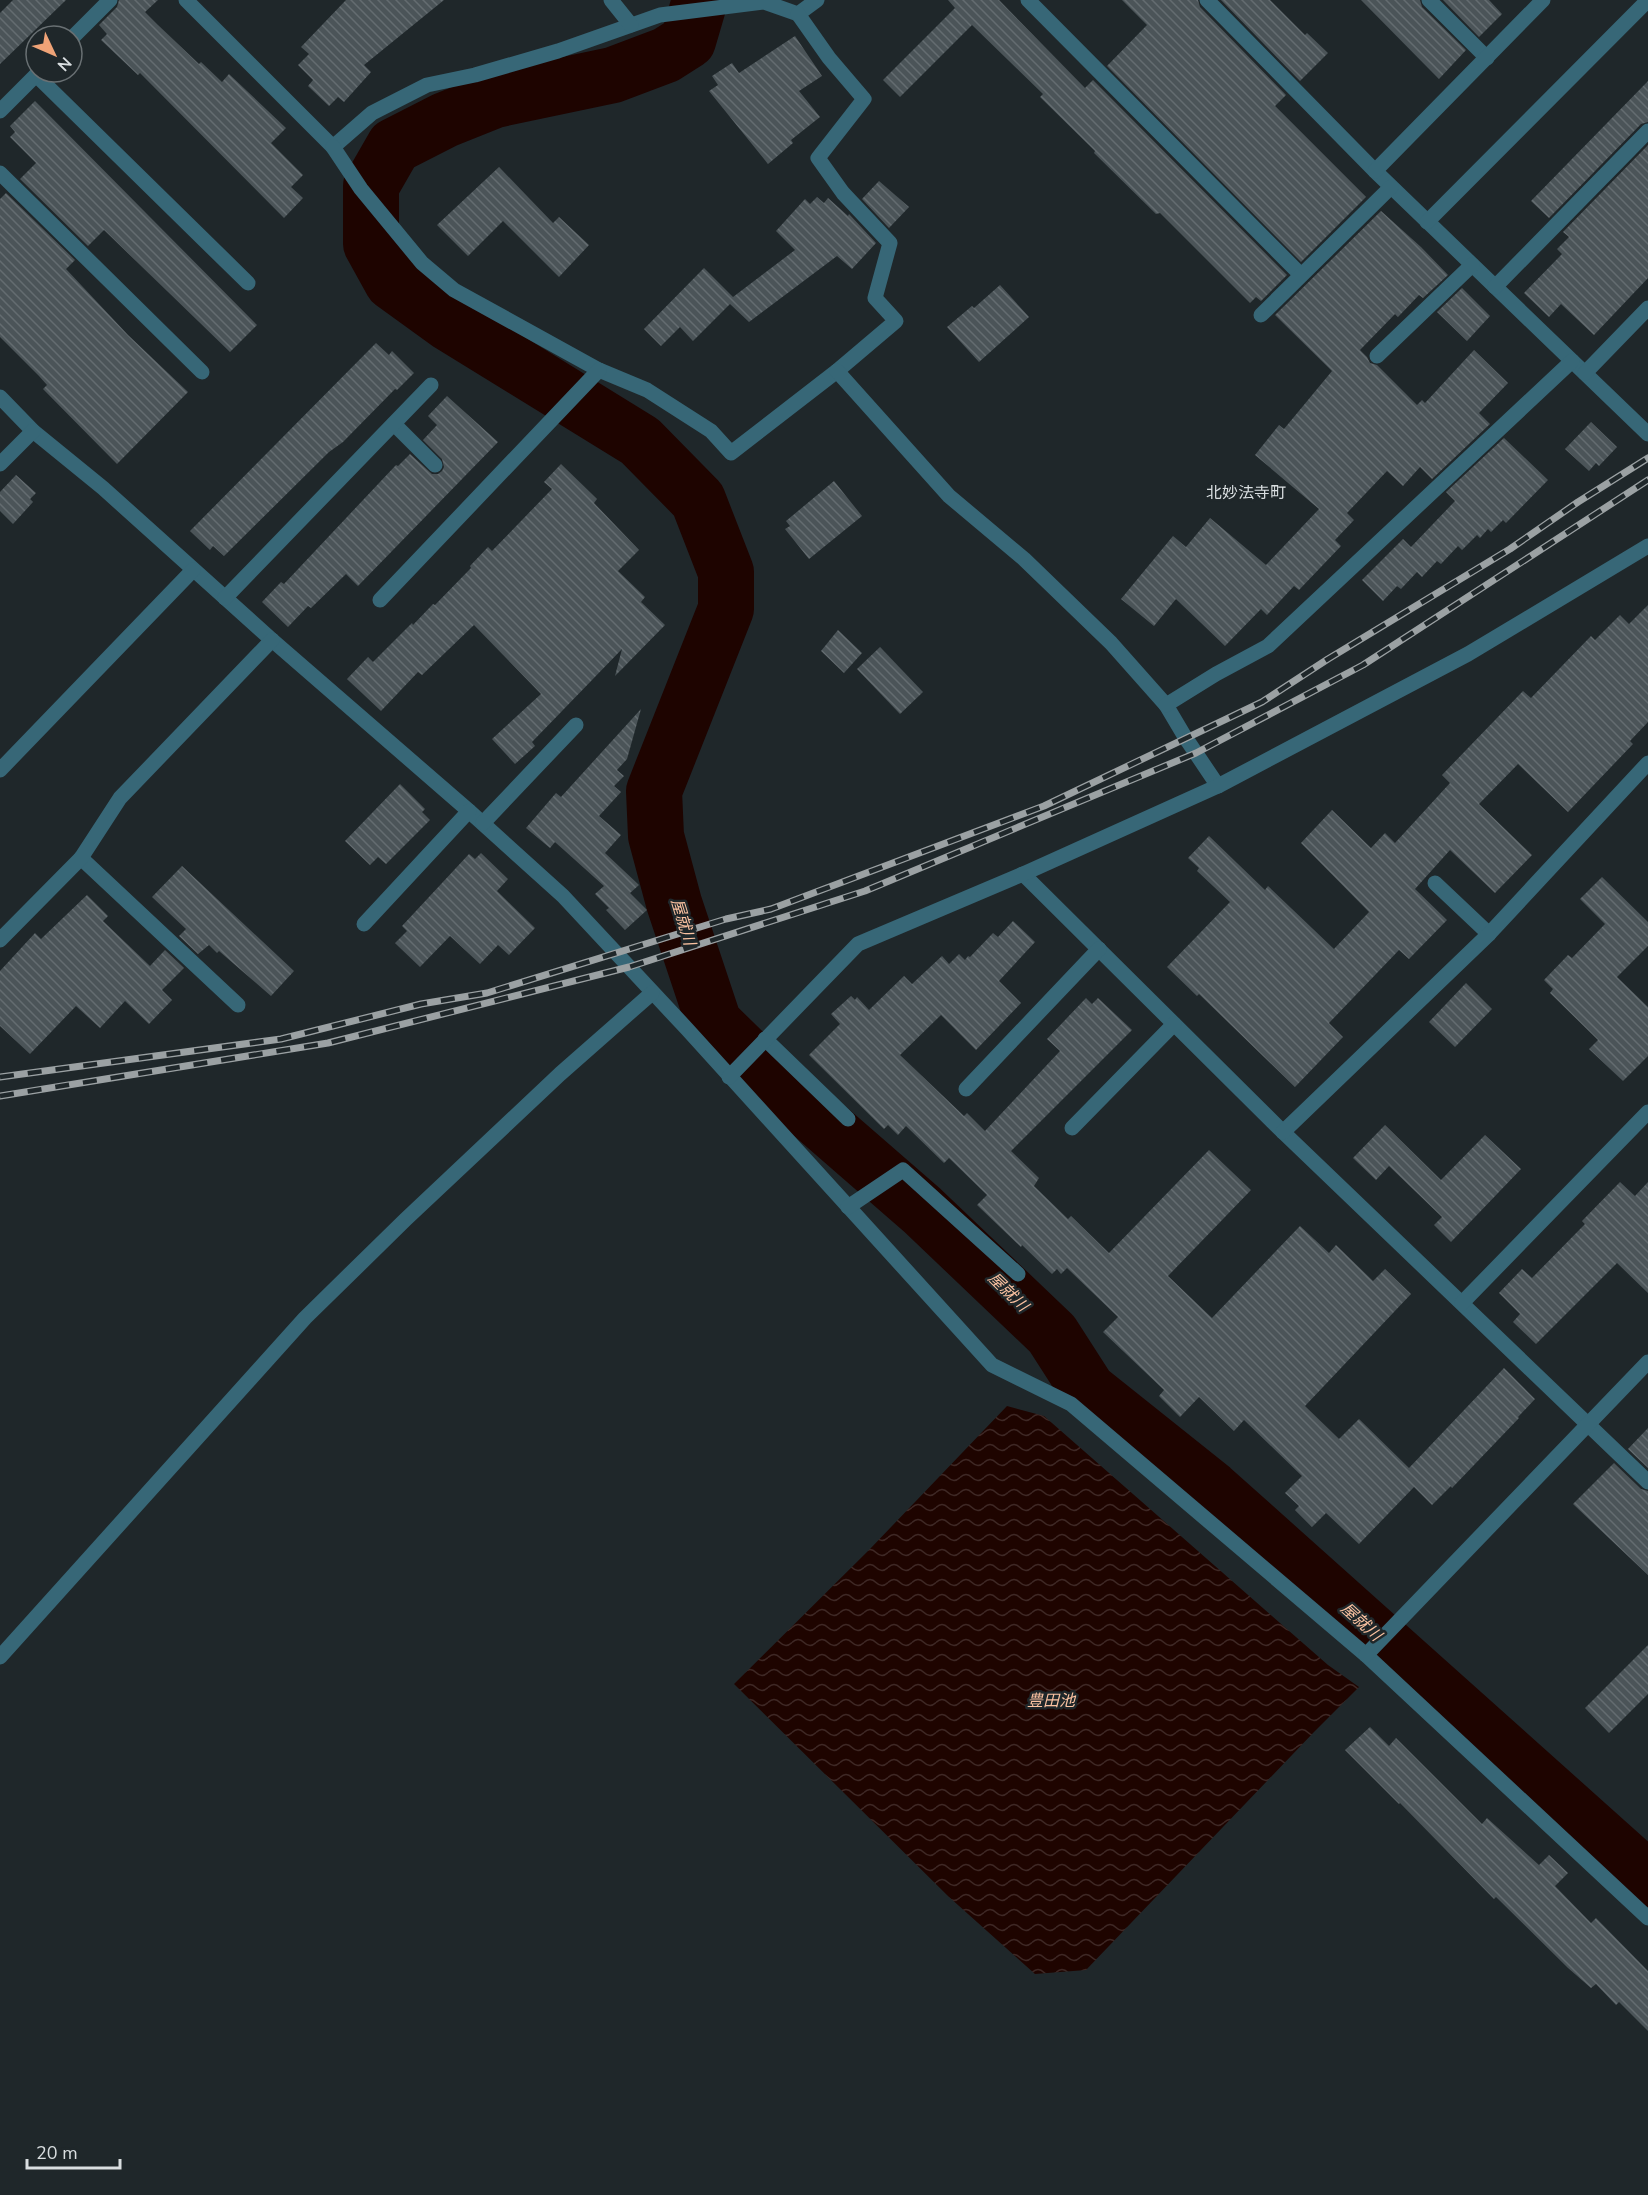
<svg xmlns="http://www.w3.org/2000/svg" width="1648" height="2195" font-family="'Nunito Sans','Noto Sans JP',sans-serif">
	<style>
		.water { fill: url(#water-waves) }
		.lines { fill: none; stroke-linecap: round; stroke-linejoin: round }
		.river { stroke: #1e0400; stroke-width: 56 }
		.building { fill: url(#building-back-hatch) }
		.minor { stroke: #376777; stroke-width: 15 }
		.rail-casing { stroke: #9ba1a3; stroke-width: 7 }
		.rail { stroke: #1f272a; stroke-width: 4.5; stroke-dasharray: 14; stroke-linecap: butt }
		.labels { text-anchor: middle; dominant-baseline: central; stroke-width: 5; stroke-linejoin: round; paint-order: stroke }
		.neighbourhood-label { font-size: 16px; fill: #d9dee0; stroke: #1f272a }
		.water-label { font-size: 16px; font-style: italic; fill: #fbc2a1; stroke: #1f272a }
	</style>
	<defs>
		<pattern id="water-waves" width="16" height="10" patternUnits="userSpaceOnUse" patternTransform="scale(1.5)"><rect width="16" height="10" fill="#1e0400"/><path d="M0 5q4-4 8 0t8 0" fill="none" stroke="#3e2825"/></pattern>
		<pattern id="building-back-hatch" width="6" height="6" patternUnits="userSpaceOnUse" patternTransform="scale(1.5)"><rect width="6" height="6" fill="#4b5458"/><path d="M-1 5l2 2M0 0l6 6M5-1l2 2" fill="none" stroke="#646c70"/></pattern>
	</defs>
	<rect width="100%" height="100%" fill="#1f272a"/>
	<polygon class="water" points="1007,1406 1044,1416 1328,1665 1359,1687 1314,1732 1086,1970 1035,1974 949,1897 734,1684 869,1550"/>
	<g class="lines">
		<polyline class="river" points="700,0 688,41 666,55 613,75 495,100 445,120 394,146 371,186 371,244 392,282 450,324 640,441 698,500 726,572 726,609 654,791 656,836 674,903 714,1023 769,1077 922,1210 1052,1334 1088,1390 1212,1489 1648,1879"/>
	</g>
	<g class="building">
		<polygon points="13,0 66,0 0,64 0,13"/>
		<polygon points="119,0 158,0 145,12 158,25 199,64 201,62 222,82 229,74 286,128 271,143 303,175 291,187 303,198 284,218 140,73 138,75 101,40 107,34 99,25 117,7"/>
		<polygon points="346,0 444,0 364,65 371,72 344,102 338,97 329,106 308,86 313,80 298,65 309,54 301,47"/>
		<polygon points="948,0 999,0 1085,88 1093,80 1287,275 1261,301 1256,297 1250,303 1160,213 1156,214 1094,153 1095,151 1040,97 1043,94 972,25 900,97 883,80 955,8"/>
		<polygon points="1122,0 1198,0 1200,7 1286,95 1275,106 1366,197 1301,262 1107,66 1147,25"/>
		<polygon points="1221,0 1270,0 1305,35 1307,33 1328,53 1300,81"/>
		<polygon points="1361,0 1420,0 1422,7 1466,50 1439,79"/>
		<polygon points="1443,0 1489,0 1502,14 1479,37"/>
		<polygon points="795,36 822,76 799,91 820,117 791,140 793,143 768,164 709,91 718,85 712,76 732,63 739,73"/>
		<polygon points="1648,81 1648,122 1641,124 1549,218 1531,201"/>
		<polygon points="35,101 257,325 230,352 104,230 88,246 20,179 36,163 10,137 15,132 10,126"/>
		<polygon points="1648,145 1648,278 1594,335 1561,304 1549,317 1524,293 1562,254 1557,249 1569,237 1563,232"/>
		<polygon points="499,167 553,223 559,217 589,245 559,277 503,221 468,256 437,225"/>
		<polygon points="879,181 909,207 889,228 862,199"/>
		<polygon points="6,193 75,260 66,269 128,335 188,392 117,464 43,389 47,385 39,376 0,337 0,199"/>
		<polygon points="817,197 824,203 828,198 848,216 849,214 876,243 852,269 837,256 749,322 730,304 693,341 680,327 661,346 644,329 704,268 733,297 795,250 776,231 805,199 810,204"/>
		<polygon points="1381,211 1421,247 1448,275 1423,298 1419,295 1398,317 1395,314 1360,350 1367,357 1370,363 1377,365 1417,405 1422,400 1425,403 1474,350 1508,383 1479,413 1490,424 1432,479 1420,467 1403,486 1387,471 1347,513 1354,520 1335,540 1341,546 1299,590 1294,586 1267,615 1261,609 1225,646 1176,599 1154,626 1121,599 1173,536 1186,547 1210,518 1266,565 1319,509 1255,455 1279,425 1284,429 1332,371 1275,315"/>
		<polygon points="1000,285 1029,317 979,362 947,327 972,306 974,308"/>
		<polygon points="1462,288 1490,316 1467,341 1437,312"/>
		<polygon points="376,343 389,355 392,351 414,373 397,390 395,389 343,442 329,452 224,556 213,546 210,550 190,531"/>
		<polygon points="447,396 498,442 358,586 346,574 311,608 308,606 288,627 262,602 281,582 284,584 396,465 398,466 410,454 432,474 438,474 442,471 444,467 442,459 423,440 437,425 428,416"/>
		<polygon points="1591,422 1617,447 1599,466 1596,463 1589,471 1565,449"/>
		<polygon points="1504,438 1548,480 1506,523 1503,520 1491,532 1488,529 1480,538 1477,535 1462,550 1458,546 1441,564 1437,561 1422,577 1417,572 1401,589 1397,586 1383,601 1362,580 1403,539 1411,547 1455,501 1446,492"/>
		<polygon points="561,464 597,499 594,503 639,550 618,571 645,597 641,602 665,625 615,676 622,649 532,742 535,746 515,764 492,739 541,694 474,625 422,675 418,672 381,711 347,679 368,657 373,662 412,623 413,625 433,604 435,605 471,568 470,566 488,547 492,551 552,489 544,482"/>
		<polygon points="16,475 36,493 30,499 33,502 13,524 0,511 0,492"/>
		<polygon points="834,481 862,516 809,559 785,529 790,526 786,521"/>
		<polygon points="1648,605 1648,722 1630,741 1633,744 1568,812 1518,764 1479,804 1532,855 1495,893 1450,850 1415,889 1447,920 1409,959 1399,950 1329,1023 1343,1037 1295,1087 1199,994 1197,996 1167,967 1230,902 1197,871 1199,868 1188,858 1209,836 1265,890 1268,886 1334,949 1369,912 1301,843 1332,810 1371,848 1385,833 1395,843 1450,783 1442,775 1523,691 1531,698 1591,636 1595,640 1620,615 1629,624"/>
		<polygon points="838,630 862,653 844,673 821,651"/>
		<polygon points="880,647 923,692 900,714 857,669"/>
		<polygon points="641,709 627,759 617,770 624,776 614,786 621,792 599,816 621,835 605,853 639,885 630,893 647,910 625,930 606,910 609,908 595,894 604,886 555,842 550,848 526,828 556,793 561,797"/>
		<polygon points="400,784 425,809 422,812 430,820 386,864 378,857 370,865 345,841"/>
		<polygon points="481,853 508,879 497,891 535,928 509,955 498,945 480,964 450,936 420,967 395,943 407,931 402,926 469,854 475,859"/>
		<polygon points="182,866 294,971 271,996 219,951 217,953 209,945 198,954 179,936 186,929 152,897"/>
		<polygon points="1602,877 1648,922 1648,946 1617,977 1648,1007 1648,1056 1623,1081 1589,1049 1598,1040 1550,993 1553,989 1544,980 1568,955 1572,958 1605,924 1580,899"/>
		<polygon points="87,895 108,916 103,921 150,966 165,950 184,968 162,990 172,1000 149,1024 125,1001 100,1028 76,1006 30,1054 0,1026 0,971 35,933 41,939"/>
		<polygon points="1013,921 1035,942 999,981 1021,1003 976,1050 941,1015 900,1055 964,1116 967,1113 985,1131 1060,1051 1047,1039 1086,998 1092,1004 1098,998 1132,1030 1011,1151 1039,1178 1034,1186 1068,1219 1071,1216 1109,1253 1209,1150 1251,1190 1168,1276 1212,1318 1300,1226 1329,1253 1336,1245 1373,1281 1385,1269 1411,1294 1305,1406 1339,1439 1359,1419 1409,1468 1504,1368 1535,1399 1518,1417 1519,1418 1452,1488 1451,1486 1432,1505 1414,1487 1359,1544 1326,1513 1312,1527 1295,1510 1299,1506 1285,1493 1302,1476 1244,1420 1234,1431 1199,1397 1180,1417 1159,1396 1164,1390 1103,1332 1118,1317 1067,1268 1061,1274 1057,1269 1052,1274 1022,1245 1021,1247 977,1205 987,1195 949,1158 944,1163 906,1126 898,1135 888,1125 884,1129 809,1055 840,1024 831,1014 851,996 855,1000 857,997 869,1010 904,976 912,984 942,956 949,964 959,954 965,960 968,956 970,957 993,933 998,937"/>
		<polygon points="1466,983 1492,1009 1455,1047 1429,1022"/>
		<polygon points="1385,1125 1441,1180 1485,1135 1521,1169 1451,1242 1434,1225 1442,1217 1389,1166 1376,1180 1353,1158"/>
		<polygon points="1620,1182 1635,1196 1648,1182 1648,1293 1617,1263 1536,1344 1513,1322 1520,1314 1499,1293 1522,1269 1532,1278 1585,1224 1582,1221"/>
		<polygon points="1648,1428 1648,1468 1628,1449"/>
		<polygon points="1614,1463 1641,1489 1648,1491 1648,1575 1573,1504"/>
		<polygon points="1648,1645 1648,1694 1609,1733 1585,1708"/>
		<polygon points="1370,1727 1389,1746 1396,1738 1482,1824 1487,1818 1539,1865 1549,1855 1568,1873 1555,1886 1591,1923 1596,1918 1648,1971 1648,2031 1619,2002 1616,2005 1596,1984 1591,1988 1568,1968 1496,1897 1494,1899 1400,1803 1399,1804 1345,1750"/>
	</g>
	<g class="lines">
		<g class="minor">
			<polyline points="186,0 333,147 372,113 427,85 475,75 558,51 660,15 764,2 798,14 817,0"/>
			<polyline points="611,0 631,25"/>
			<polyline points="1028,0 1301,275"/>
			<polyline points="1207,0 1375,171 1648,434"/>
			<polyline points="1429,0 1487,58"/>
			<polyline points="72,38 110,0"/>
			<polyline points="36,75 248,283"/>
			<polyline points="0,111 39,72"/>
			<polyline points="333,147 361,189 422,263 454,290 599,370 647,390 711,431 731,453 837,371 896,321 875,298 890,243 843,193 818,158 864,99 829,58 798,14"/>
			<polyline points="1375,171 1543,0"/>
			<polyline points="0,173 202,372"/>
			<polyline points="1427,222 1648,0"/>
			<polyline points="1495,287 1648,131"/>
			<polyline points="1261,315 1391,187"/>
			<polyline points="1377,356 1472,265"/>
			<polyline points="837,371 949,496 1024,559 1111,643 1166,705 1185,737 1218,786"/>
			<polyline points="1585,373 1648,308"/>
			<polyline points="0,397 33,431 103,488 272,640 469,811 563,896 687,1029 992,1365 1071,1404 1366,1655 1648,1918"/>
			<polyline points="394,424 435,465"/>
			<polyline points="0,464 33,431"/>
			<polyline points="225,598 431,385"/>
			<polyline points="380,600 599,370"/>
			<polyline points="1166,705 1216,674 1268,646 1572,361"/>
			<polyline points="0,770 193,570"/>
			<polyline points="483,823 576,725"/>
			<polyline points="81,858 238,1005"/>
			<polyline points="1023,874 1283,1132 1648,1482"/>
			<polyline points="1435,883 1489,934"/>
			<polyline points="364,924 469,811"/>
			<polyline points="0,940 81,858 120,798 272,640"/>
			<polyline points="765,1039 848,1119"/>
			<polyline points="729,1077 858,944 1023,874 1218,786 1468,654 1648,546"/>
			<polyline points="966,1089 1099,949"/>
			<polyline points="1072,1128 1174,1024"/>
			<polyline points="1283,1132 1489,934 1648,763"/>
			<polyline points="848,1207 903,1170 1018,1274"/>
			<polyline points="1462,1303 1648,1112"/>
			<polyline points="1366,1655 1648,1362"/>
			<polyline points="0,1657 305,1318 406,1219 560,1074 652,993"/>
		</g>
		<g class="rail-casing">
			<g id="rail">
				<polyline points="0,1077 281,1039 421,1004 487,993 726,919 771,909 1044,806 1262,702 1328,659 1510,549 1578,502 1648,458"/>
				<polyline points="0,1096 328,1043 629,967 865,891 1196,753 1363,665 1648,480"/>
			</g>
		</g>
		<use href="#rail" class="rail"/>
	</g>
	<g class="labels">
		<g class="neighbourhood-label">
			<text x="1246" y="493">北妙法寺町</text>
		</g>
		<g class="water-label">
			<text transform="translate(683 922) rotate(73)">屋就川</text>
			<text transform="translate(1008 1292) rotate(44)">屋就川</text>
			<text transform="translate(1361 1622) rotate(42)">屋就川</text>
			<text x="1051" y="1701">豊田池</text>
		</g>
	</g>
	<g transform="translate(54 54) rotate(134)"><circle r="28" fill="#1f272a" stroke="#697073" stroke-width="1.5"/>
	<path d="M0-4.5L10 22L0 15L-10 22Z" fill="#efa377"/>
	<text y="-9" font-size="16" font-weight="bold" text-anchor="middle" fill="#d9dee0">N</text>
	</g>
	<path d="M27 2159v9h93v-9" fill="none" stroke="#d9dee0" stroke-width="3"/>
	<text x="36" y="2159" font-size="18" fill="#d9dee0" stroke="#1f272a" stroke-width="4.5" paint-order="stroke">20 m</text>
</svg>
